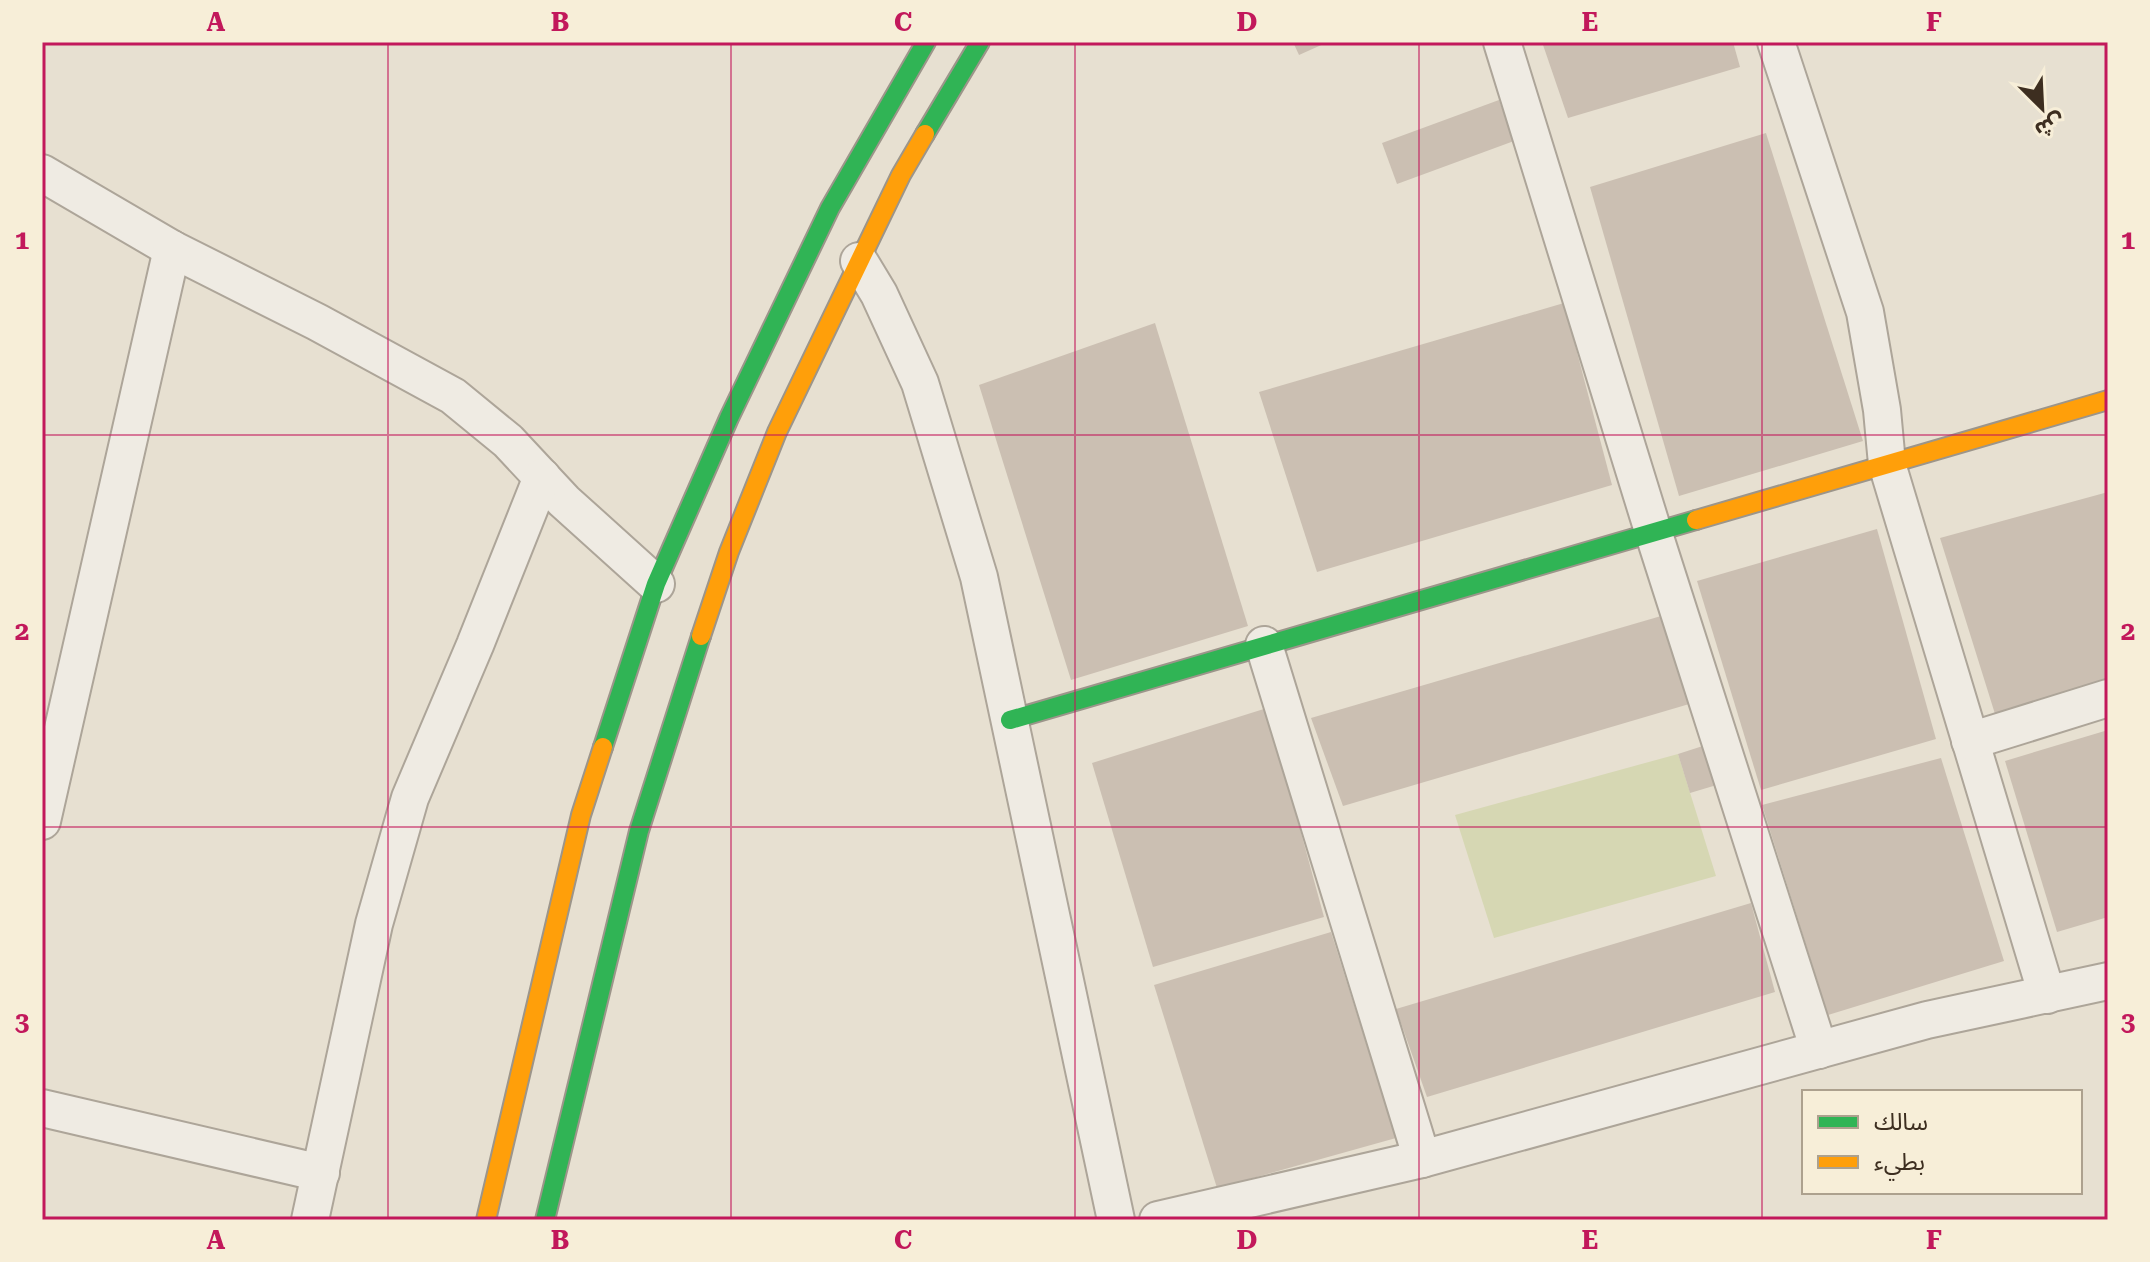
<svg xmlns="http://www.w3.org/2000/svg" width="2150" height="1262" font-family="'Roboto Serif','Noto Sans Arabic',serif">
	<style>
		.park { fill: #d6d7b3 }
		.building { fill: #cbbfb2 }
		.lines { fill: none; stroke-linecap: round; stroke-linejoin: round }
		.street-casing { stroke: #ada599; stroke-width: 40 }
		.fast-casing { stroke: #9c958a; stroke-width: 22 }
		.slow-casing { stroke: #9c958a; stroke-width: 22 }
		.street { stroke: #efebe3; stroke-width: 36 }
		.fast { stroke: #30b455; stroke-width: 18 }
		.slow { stroke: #ff9f0a; stroke-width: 18 }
		.grid { fill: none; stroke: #c2185b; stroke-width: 2; stroke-opacity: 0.55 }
		.neatline { fill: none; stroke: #c2185b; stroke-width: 3 }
		.grid-label { font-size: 26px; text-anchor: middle; font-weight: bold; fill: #c2185b }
	</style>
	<rect width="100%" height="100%" fill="#e7e0d1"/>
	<polygon class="park" points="1678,754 1716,876 1494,938 1455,815"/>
	<g class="building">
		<polygon points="1293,42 1328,42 1299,55"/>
		<polygon points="1542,42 1733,42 1740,67 1568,118"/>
		<polygon points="1499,100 1514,141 1397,184 1382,143"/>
		<polygon points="1766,133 1863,441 1679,496 1590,187"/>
		<polygon points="1564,303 1612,485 1317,572 1259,392"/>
		<polygon points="1155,323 1248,626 1071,680 979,385"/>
		<polygon points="2108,492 2108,684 1995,714 1940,538"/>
		<polygon points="1877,529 1936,739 1761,790 1697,581"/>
		<polygon points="1668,614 1696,702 1343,806 1311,718"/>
		<polygon points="1267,708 1324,917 1153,967 1092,763"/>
		<polygon points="2108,730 2108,917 2057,932 2005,761"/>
		<polygon points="1709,744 1720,784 1690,793 1678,754"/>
		<polygon points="1941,758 2004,961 1828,1015 1762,805"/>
		<polygon points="1751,903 1775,992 1427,1097 1396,1009"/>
		<polygon points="1331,932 1396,1138 1217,1188 1154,985"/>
	</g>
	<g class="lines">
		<g class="street-casing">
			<g id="street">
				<polyline points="1502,42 1653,531 1819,1050"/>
				<polyline points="1776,42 1865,312 1882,410 1887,464 2047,995"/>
				<polyline points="42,173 172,249 317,322 453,396 508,441 564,501 656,584"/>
				<polyline points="859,261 879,294 920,383 979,577 1116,1220"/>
				<polyline points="1264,645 1422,1159"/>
				<polyline points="1970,741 2108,698"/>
				<polyline points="42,821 172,249"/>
				<polyline points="42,1108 321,1173"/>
				<polyline points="310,1220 374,924 410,798 475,645 542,477"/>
				<polyline points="1158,1220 1422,1159 1927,1020 2108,981"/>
			</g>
		</g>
		<g class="fast-casing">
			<g id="fast">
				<polyline points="925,134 980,42"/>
				<polyline points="1010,720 1696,520"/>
				<polyline points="603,747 656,584 729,418 830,208 926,42"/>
				<polyline points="545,1220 639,831 701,636"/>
			</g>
		</g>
		<g class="slow-casing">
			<g id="slow">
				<polyline points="1696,520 2108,400"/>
				<polyline points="701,636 729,552 777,432 901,175 925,134"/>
				<polyline points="486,1220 581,815 603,747"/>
			</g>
		</g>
		<use href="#street" class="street"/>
		<use href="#fast" class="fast"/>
		<use href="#slow" class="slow"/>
	</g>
	<path class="grid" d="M 388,42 L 388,1220M 731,42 L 731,1220M 1075,42 L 1075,1220M 1419,42 L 1419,1220M 1762,42 L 1762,1220M 42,435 L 2108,435M 42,827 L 2108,827"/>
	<rect width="2150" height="1262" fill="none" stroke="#f7eed8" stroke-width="88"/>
	<rect x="1802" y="1090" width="280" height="104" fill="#f7eed8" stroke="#ada18e" stroke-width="2"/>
	<rect x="1818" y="1116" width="40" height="12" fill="#30b455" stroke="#ada18e" stroke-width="2"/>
	<text x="1874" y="1130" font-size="24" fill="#3d2e20">سالك</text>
	<rect x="1818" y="1156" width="40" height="12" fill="#ff9f0a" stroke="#ada18e" stroke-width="2"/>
	<text x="1874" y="1170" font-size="24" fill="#3d2e20">بطيء</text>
	<g transform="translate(2042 108) rotate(156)" stroke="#f7eed8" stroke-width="6" paint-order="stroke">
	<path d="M0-6L14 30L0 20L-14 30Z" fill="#3d2e20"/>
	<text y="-12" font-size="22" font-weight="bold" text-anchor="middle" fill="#3d2e20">ش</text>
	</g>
	<rect x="44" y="44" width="2062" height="1174" class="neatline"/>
	<g class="grid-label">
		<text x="216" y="31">A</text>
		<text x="560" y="31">B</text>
		<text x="903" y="31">C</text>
		<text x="1247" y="31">D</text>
		<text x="1590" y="31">E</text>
		<text x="1934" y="31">F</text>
		<text x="22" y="249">1</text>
		<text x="2128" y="249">1</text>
		<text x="22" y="640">2</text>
		<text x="2128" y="640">2</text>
		<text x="22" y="1031">3</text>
		<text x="2128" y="1031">3</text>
		<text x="216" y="1249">A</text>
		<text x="560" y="1249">B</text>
		<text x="903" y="1249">C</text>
		<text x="1247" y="1249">D</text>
		<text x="1590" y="1249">E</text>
		<text x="1934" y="1249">F</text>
	</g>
</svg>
